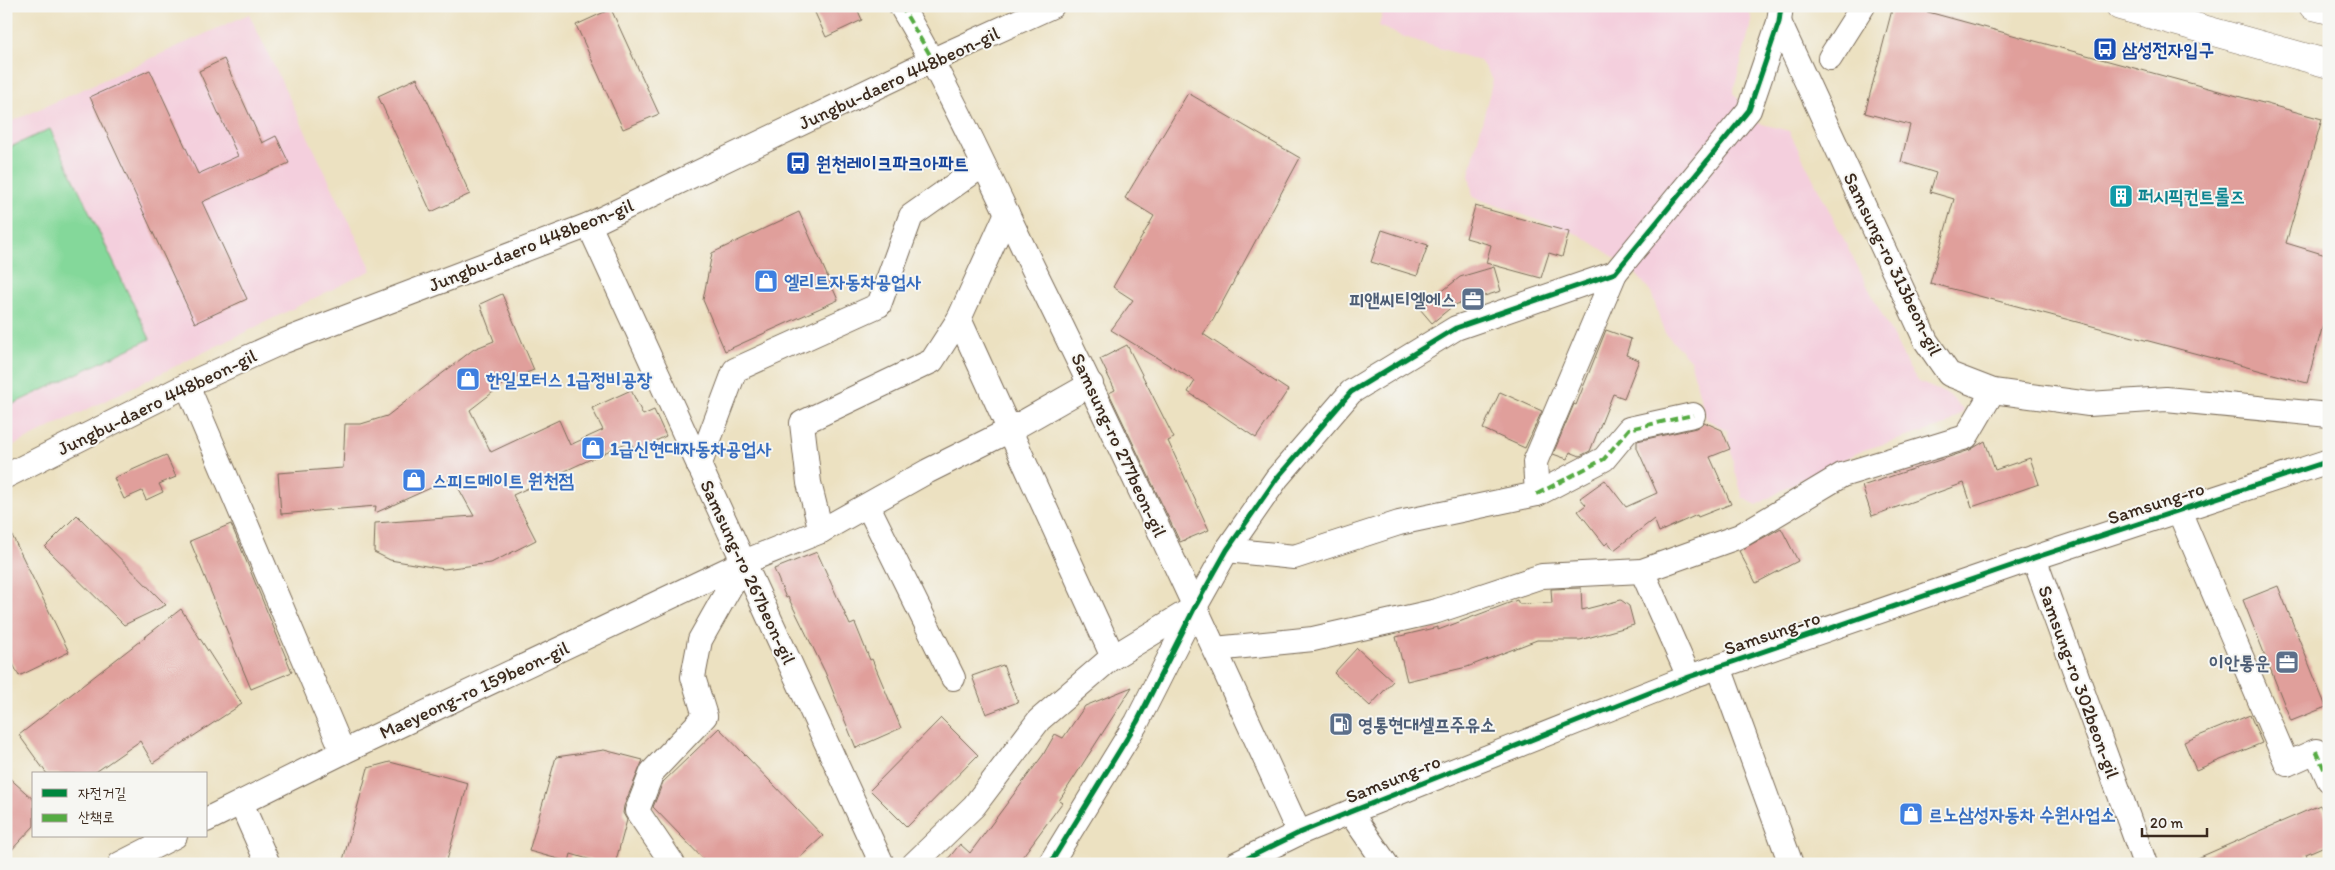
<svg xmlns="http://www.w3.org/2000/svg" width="2335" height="870" font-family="Itim,'Poor Story',sans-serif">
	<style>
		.built { fill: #f4cfdd }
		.green { fill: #84d89a; stroke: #60815c }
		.building { fill: #e09f9b }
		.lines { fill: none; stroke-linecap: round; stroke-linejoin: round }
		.minor-casing { stroke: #796a57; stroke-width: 26 }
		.major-casing { stroke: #796a57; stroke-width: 29 }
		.minor { stroke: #fff; stroke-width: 24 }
		.major { stroke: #fff; stroke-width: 28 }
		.quiet { stroke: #55ab43; stroke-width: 4; stroke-dasharray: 8 4; stroke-linecap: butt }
		.cycleway-casing { stroke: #f6f6f2; stroke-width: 8 }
		.cycleway { stroke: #00873e; stroke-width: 5 }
		.labels { text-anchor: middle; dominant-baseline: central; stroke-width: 4; stroke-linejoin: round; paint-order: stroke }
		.transit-label { font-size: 19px; font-weight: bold; fill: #164399; stroke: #f6f6f2; text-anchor: start }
		.street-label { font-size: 19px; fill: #3b2a1e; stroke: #f6f6f2 }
		.culture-label { font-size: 19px; font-weight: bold; fill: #0d838f; stroke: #f6f6f2; text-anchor: start }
		.shop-label { font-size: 19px; font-weight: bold; fill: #366cbe; stroke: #f6f6f2; text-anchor: start }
		.service-label { font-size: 19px; font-weight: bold; fill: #4e5e75; stroke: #f6f6f2; text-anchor: end }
	</style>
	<rect width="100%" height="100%" fill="#f6f6f2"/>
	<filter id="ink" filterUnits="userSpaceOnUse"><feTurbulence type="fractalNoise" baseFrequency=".02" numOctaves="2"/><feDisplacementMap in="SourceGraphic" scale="10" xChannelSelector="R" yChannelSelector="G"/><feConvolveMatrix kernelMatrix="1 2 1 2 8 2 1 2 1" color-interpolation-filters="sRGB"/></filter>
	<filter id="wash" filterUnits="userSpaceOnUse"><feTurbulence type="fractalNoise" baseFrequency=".0096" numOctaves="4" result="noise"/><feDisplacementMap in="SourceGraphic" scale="20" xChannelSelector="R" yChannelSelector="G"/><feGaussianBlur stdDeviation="1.12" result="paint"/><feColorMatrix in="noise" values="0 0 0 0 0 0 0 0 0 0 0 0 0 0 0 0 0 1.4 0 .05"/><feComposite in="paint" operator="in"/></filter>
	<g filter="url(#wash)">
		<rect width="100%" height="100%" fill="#ece1c1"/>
		<g class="built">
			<polygon points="1384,6 1748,6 1752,20 1733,93 1758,123 1789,131 1909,368 1919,382 1949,395 1964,410 1946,425 1864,450 1800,480 1757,505 1743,498 1734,468 1727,430 1706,419 1690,360 1665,333 1651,292 1632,269 1580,235 1473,197 1469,175 1493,79 1480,61 1401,36 1379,26"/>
			<polygon points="249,14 372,270 6,449 6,124"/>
		</g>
		<polygon class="green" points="50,129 150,339 11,405 6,395 6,149"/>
		<g id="blocks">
			<g class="building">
				<polygon points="812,6 856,6 862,20 826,37"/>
				<polygon points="1893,6 1906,6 2322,119 2286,243 2329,256 2329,303 2307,383 1930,283 1954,199 1930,192 1936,173 1901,162 1910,125 1865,113"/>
				<polygon points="611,9 659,114 623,129 576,25"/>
				<polygon points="224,59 262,143 276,136 289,163 202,202 247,299 195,323 90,97 150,70 198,174 238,156 199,71"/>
				<polygon points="417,78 470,194 431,212 378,96"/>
				<polygon points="1188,93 1300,158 1213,320 1203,334 1288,390 1256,438 1188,392 1195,381 1111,330 1133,300 1113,287 1154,216 1125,198"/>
				<polygon points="1475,206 1569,232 1562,257 1549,253 1541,278 1486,263 1491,245 1466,238"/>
				<polygon points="799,212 838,300 725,351 703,300 712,253"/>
				<polygon points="1382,230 1428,245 1417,276 1371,262"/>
				<polygon points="1494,267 1501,291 1454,305 1432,323 1420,309 1460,277"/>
				<polygon points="502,294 534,370 510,379 470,410 491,452 559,420 570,445 603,430 592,408 631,390 643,415 654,410 666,436 635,451 630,441 513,495 536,540 491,563 444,569 390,560 374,552 375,523 474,516 453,478 375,513 376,506 281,514 278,473 343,468 345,424 361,424 387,416 474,349 494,341 480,304"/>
				<polygon points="1606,330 1631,339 1626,355 1639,360 1624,398 1613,394 1590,451 1580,456 1570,452 1567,459 1553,454 1574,404 1576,405"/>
				<polygon points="1127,345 1174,438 1168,441 1209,530 1180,542 1109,393 1115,390 1100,359"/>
				<polygon points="1500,392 1542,411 1525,448 1483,429"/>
				<polygon points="1704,422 1722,430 1730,449 1710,457 1731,504 1698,517 1697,515 1659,532 1654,519 1614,550 1608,542 1605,545 1578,511 1586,505 1580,498 1605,480 1626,507 1657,493 1637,448 1637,441 1696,428"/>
				<polygon points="1985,441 1995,470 2030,458 2039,484 1972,507 1964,483 1872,516 1862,486 1970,450"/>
				<polygon points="166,455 176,477 159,484 163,492 146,500 142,491 124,499 114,478"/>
				<polygon points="77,515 166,605 124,625 45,547"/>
				<polygon points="6,523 69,652 19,676 6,650"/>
				<polygon points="231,524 292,672 251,689 190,541"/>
				<polygon points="1781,528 1798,561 1756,583 1739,551"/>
				<polygon points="817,552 850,625 855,623 870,660 872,659 901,728 856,748 825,672 788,597 786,598 774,569"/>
				<polygon points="2278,586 2326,707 2291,721 2243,600"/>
				<polygon points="1581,588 1582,610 1621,600 1629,606 1634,625 1580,640 1537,640 1467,667 1407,681 1396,637 1438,627 1438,630 1517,600 1519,604 1552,603 1551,589"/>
				<polygon points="181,609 242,704 153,763 140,741 93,774 47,774 19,735"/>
				<polygon points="1357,648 1393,681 1370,706 1334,673"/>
				<polygon points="1003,665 1018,702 986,714 972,676"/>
				<polygon points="1132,687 1059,801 1062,803 1017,864 944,864 960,844 970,853 1043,755 1055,734 1063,738 1085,706"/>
				<polygon points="2250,715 2262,743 2196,770 2184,742"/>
				<polygon points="941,718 978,755 907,827 870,790"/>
				<polygon points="719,728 823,836 793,864 708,864 653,807 663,782"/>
				<polygon points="604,750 643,760 624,806 623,813 627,820 615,864 605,864 571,854 569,862 529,851 556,757"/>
				<polygon points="390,762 468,783 446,864 342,864 368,768"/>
				<polygon points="6,775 34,800 34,826 6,856"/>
				<polygon points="2320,805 2329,824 2329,844 2306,854 2310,864 2184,864"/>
			</g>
		</g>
	</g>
	<g filter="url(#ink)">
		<use href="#blocks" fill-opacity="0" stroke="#796a57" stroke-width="1"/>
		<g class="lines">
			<g class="minor-casing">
				<g id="minor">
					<path d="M 901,6 C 951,91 991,181 1034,270 C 1126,456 1213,644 1299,833"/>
					<polyline points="1779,22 1926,341 1949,374 1993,391 2089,404 2166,399 2329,415"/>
					<polyline points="1830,58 1863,6"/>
					<polyline points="589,225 882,864"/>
					<polyline points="959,319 1113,657"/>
					<polyline points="187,385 343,752"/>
					<polyline points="699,466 735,370 879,305 911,216 983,165"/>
					<polyline points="6,476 187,385 284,341 589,225 933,60 1052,6"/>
					<polyline points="1537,494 1604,459 1629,429 1693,415"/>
					<polyline points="868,506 953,678"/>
					<polyline points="2179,511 2287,764 2316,751 2329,780"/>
					<polyline points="821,531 809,483 802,423 932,361 959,319 1007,213"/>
					<polyline points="1227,550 1294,557 1399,523 1537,494 1535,462 1615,273"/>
					<polyline points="2034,558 2145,864"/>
					<polyline points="1642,571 1689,677"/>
					<polyline points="1215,649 1313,639 1437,611 1542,576 1642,571 1740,536 1842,475 1966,437 1993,391"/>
					<polyline points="1719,667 1791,864"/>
					<polyline points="241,803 268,864"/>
					<polyline points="1350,812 1386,864"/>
					<polyline points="206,820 343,752 744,562 821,531 928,471 1010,430 1091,384"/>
					<polyline points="120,864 175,836"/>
					<polyline points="673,864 637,811 652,772 705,716 693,677 700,640 744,562"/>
					<polyline points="914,864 974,806 1039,720 1110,659 1195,607"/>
					<polyline points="1050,864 1137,722 1195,607 1227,550 1277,478 1351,392 1456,328 1615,273 1749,110 1779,22 1781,6"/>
					<polyline points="1236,864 1299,833 1350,812 1689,677 2034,558 2329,461"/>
				</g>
			</g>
			<g class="major-casing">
				<g id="major">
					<polyline points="2120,6 2329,64"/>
					<polyline points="2313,6 2329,10"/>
				</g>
			</g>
			<use href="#minor" class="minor"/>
			<use href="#major" class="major"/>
			<g class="quiet">
				<polyline points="901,6 933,60"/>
				<polyline points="1537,494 1604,459 1629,429 1693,415"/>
				<polyline points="2316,751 2329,780"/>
			</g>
			<g class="cycleway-casing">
				<g id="cycleway">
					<polyline points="1050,864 1137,722 1195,607 1227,550 1277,478 1351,392 1456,328 1615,273 1749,110 1779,22 1781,6"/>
					<polyline points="1236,864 1299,833 1350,812 1689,677 2034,558 2329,461"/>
				</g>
			</g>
			<use href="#cycleway" class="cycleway"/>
		</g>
	</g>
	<defs>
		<g id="bus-square" transform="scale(1.25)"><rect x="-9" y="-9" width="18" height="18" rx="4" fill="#1a4fb4" stroke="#f6f6f2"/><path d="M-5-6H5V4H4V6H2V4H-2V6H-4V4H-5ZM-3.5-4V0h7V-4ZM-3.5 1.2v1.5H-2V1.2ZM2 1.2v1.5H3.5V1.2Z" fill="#fff"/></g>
		<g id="building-square" transform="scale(1.25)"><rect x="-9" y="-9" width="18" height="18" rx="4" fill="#0f9aa8" stroke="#f6f6f2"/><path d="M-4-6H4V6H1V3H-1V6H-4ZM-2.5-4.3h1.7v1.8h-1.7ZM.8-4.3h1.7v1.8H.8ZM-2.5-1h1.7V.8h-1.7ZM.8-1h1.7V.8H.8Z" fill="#fff"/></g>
		<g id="shop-square" transform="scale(1.25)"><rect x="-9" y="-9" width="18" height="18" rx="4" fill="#3f7fe0" stroke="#f6f6f2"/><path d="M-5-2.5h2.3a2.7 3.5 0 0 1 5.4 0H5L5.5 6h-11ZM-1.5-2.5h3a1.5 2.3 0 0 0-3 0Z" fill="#fff"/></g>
		<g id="office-square" transform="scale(1.25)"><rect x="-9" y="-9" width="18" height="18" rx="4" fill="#5c6f8a" stroke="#f6f6f2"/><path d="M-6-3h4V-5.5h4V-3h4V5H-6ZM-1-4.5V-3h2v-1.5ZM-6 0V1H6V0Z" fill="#fff"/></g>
		<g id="fuel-square" transform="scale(1.25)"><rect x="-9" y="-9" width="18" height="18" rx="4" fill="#5c6f8a" stroke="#f6f6f2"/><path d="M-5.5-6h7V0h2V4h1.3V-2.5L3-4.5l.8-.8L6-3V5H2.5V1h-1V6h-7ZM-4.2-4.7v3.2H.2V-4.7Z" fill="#fff"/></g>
	</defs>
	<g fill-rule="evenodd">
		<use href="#bus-square" x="2105" y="49"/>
		<use href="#bus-square" x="798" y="163"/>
		<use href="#building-square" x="2121" y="196"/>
		<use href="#shop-square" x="766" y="281"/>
		<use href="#office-square" x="1473" y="299"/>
		<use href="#shop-square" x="468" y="379"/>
		<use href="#shop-square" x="593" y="448"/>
		<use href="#shop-square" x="414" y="480"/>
		<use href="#office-square" x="2287" y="662"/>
		<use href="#fuel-square" x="1341" y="724"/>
		<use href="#shop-square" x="1911" y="814"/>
	</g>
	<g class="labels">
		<g class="transit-label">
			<text x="2122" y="49">삼성전자입구</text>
			<text x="816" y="163">원천레이크파크아파트</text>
		</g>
		<g class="street-label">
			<text transform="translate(899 78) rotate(-25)">Jungbu-daero 448beon-gil</text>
			<text transform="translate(531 245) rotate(-22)">Jungbu-daero 448beon-gil</text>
			<text transform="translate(1893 264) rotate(64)">Samsung-ro 313beon-gil</text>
			<text transform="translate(157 402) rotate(-26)">Jungbu-daero 448beon-gil</text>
			<text transform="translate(1119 445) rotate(65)">Samsung-ro 277beon-gil</text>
			<text transform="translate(2156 503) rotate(-18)">Samsung-ro</text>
			<text transform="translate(748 572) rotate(65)">Samsung-ro 267beon-gil</text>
			<text transform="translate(1772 633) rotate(-19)">Samsung-ro</text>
			<text transform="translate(2079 682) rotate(70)">Samsung-ro 302beon-gil</text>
			<text transform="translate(474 690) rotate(-25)">Maeyeong-ro 159beon-gil</text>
			<text transform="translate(1393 779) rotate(-22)">Samsung-ro</text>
		</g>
		<g class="culture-label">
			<text x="2138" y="196">퍼시픽컨트롤즈</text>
		</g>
		<g class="shop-label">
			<text x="784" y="281">엘리트자동차공업사</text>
			<text x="486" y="379">한일모터스 1급정비공장</text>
			<text x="610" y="448">1급신현대자동차공업사</text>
			<text x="432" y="480">스피드메이트 원천점</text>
			<text x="1928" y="814">르노삼성자동차 수원사업소</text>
		</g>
		<g class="service-label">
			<text x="1456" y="299">피앤씨티엘에스</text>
			<text x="2270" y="662">이안통운</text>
			<text x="1358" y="724" text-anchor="start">영통현대셀프주유소</text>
		</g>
	</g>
	<rect width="2335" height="870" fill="none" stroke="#f6f6f2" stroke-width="25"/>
	<rect x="32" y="772" width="175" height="65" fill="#f6f6f2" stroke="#aba49d"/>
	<rect x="42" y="789" width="25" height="8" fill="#00873e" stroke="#aba49d"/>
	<text x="78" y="798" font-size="15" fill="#3b2a1e">자전거길</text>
	<rect x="42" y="814" width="25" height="8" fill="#55ab43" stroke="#aba49d"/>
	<text x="78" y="822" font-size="15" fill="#3b2a1e">산책로</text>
	<path d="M2142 828v8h65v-8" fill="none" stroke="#3b2a1e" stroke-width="2.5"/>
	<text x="2150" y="828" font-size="15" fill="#3b2a1e" stroke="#f6f6f2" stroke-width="4" paint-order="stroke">20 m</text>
</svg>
